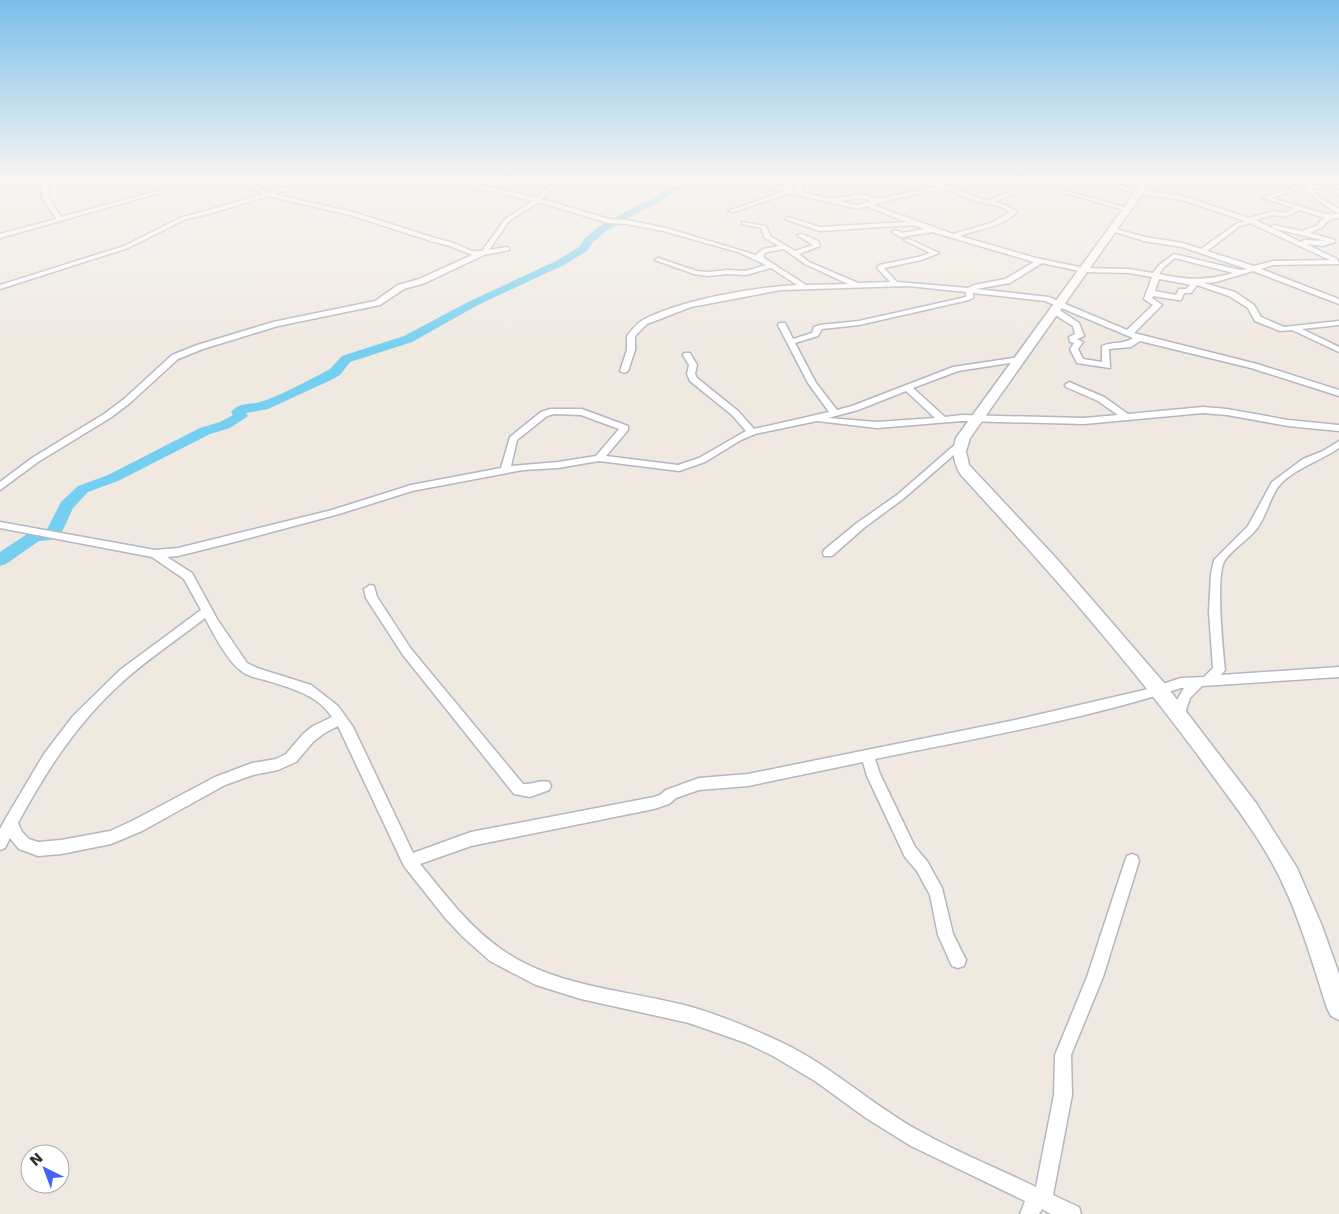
<svg xmlns="http://www.w3.org/2000/svg" width="1339" height="1214" font-family="'DejaVu Sans',sans-serif">
	<style>
		.lines { fill: none; stroke-linecap: round; stroke-linejoin: round }
		.river { fill: #75cff0; fill-rule: evenodd }
		.street-casing { stroke: #b4b7c1; stroke-width: 3 }
		.secondary-casing { stroke: #b4b7c1; stroke-width: 3 }
		.street { fill: #fff; fill-rule: evenodd }
		.secondary { fill: #fff; fill-rule: evenodd }
	</style>
	<rect width="100%" height="100%" fill="#efe9e1"/>
	<g class="lines">
		<path class="river" d="M 680,180 L 691,180 L 659,203 L 644,209 L 606,231 L 593,242 L 587,251 L 564,265 L 478,305 L 412,342 L 350,362 L 340,375 L 331,380 L 268,409 L 246,413 L 248,416 L 230,428 L 210,434 L 118,481 L 88,492 L 73,508 L 60,536 L 52,537 L 51,540 L 39,541 L 6,564 L 0,566 L 0,552 L 30,532 L 46,531 L 61,502 L 78,486 L 108,475 L 200,428 L 220,422 L 233,415 L 231,412 C 239,402 250,405 260,402 C 276,398 305,382 321,374 L 330,369 L 342,356 L 404,336 L 470,301 L 556,261 L 579,247 L 585,238 L 598,227 L 638,205 L 653,199 Z"/>
		<g class="street-casing">
			<g id="street">
				<polygon points="42,180 48,180 48,197 61,217 197,180 205,180 0,238 0,234 56,219 42,197"/>
				<path d="M 239,180 L 246,180 L 269,192 L 308,180 L 316,180 L 273,194 L 353,212 L 435,238 L 454,243 L 472,251 L 482,251 L 505,219 L 533,201 L 474,187 L 454,180 L 462,180 L 536,198 C 545,189 553,180 566,180 L 551,189 L 542,199 L 609,219 L 627,220 L 666,228 L 756,255 L 763,249 L 779,246 L 765,238 L 761,228 L 742,224 L 742,222 L 766,226 L 770,236 L 795,251 L 813,245 L 797,235 L 802,234 L 818,241 L 820,246 L 799,254 L 809,262 L 858,283 L 890,282 L 877,268 L 879,265 L 918,257 L 930,253 L 904,240 L 909,239 L 939,253 L 921,260 L 884,268 L 897,282 L 968,288 L 974,285 L 1005,279 L 1034,262 L 932,232 L 901,237 L 892,232 L 895,230 L 902,233 L 925,229 L 913,225 L 820,231 L 785,219 L 788,217 L 820,227 L 906,222 L 867,206 L 858,209 L 790,193 L 733,212 L 728,211 L 783,192 L 752,180 L 760,180 L 796,191 L 798,189 L 789,180 L 795,180 L 805,189 L 801,192 L 831,199 L 861,194 L 877,199 L 936,187 L 914,180 C 939,178 964,195 988,201 L 1011,191 L 1027,188 L 1031,184 L 1021,180 L 1029,180 L 1130,209 L 1125,210 L 1037,185 L 1031,190 L 1015,193 L 995,202 L 1005,205 L 1016,211 L 1016,213 C 1000,228 980,228 960,236 L 1036,258 L 1084,268 L 1129,269 L 1153,273 L 1159,265 L 1174,254 L 1240,270 L 1247,269 L 1182,247 L 1144,241 L 1109,230 L 1112,228 L 1145,237 L 1183,243 L 1201,249 L 1236,224 L 1245,221 L 1182,200 L 1134,193 L 1094,180 L 1102,180 L 1135,189 L 1183,196 L 1249,218 L 1274,211 L 1284,213 L 1294,208 L 1263,198 L 1303,184 L 1299,180 L 1305,180 C 1314,187 1328,186 1339,191 L 1339,195 L 1327,190 L 1313,188 L 1318,196 L 1339,209 L 1339,214 L 1314,198 L 1306,186 L 1272,198 L 1325,214 L 1339,214 L 1339,218 C 1332,218 1326,221 1323,227 L 1310,233 L 1335,240 L 1335,242 L 1323,246 L 1306,244 L 1337,259 L 1339,264 L 1273,265 L 1261,269 L 1339,299 L 1339,304 L 1253,271 L 1216,282 L 1204,283 L 1235,292 L 1254,305 L 1261,317 L 1284,327 L 1339,321 L 1339,325 L 1302,329 L 1339,347 L 1339,352 L 1292,330 L 1280,331 L 1255,321 L 1248,308 L 1229,296 L 1197,285 L 1191,293 L 1184,293 L 1181,300 L 1178,300 L 1153,296 L 1152,298 L 1162,305 L 1134,333 L 1257,364 L 1339,390 L 1339,396 L 1251,368 L 1140,341 L 1131,347 L 1109,349 L 1110,368 L 1077,363 L 1070,349 L 1074,343 L 1070,342 L 1069,337 L 1075,334 L 1073,326 L 1052,313 L 1052,309 L 1058,309 L 1079,323 L 1084,336 L 1077,339 L 1083,342 L 1078,349 L 1083,359 L 1102,362 L 1102,346 C 1113,341 1123,345 1133,338 L 1045,301 L 973,293 L 973,298 L 969,300 L 859,325 L 822,329 L 818,336 L 795,343 L 816,383 L 837,410 L 852,406 L 953,367 L 1019,357 L 1022,357 L 1022,361 L 958,371 L 913,388 L 945,417 L 962,415 L 1084,418 L 1118,415 L 1098,401 L 1066,387 L 1065,385 L 1069,382 L 1104,397 L 1128,414 L 1203,407 L 1227,409 L 1288,420 L 1339,425 L 1339,431 L 1288,426 L 1227,415 L 1203,413 L 1084,424 L 962,421 L 877,428 L 817,421 L 755,434 L 741,440 L 705,462 L 679,471 L 599,461 L 558,468 L 523,470 L 412,491 L 339,514 L 242,540 L 178,556 L 167,557 L 192,573 L 217,619 L 247,663 L 257,668 L 311,685 L 338,706 L 353,727 L 413,853 L 471,832 L 654,797 L 660,795 L 666,790 L 699,778 L 748,774 L 1015,720 L 1144,690 L 1181,678 L 1204,677 L 1213,668 L 1209,612 L 1211,574 L 1214,560 L 1248,526 L 1272,482 L 1303,459 L 1323,451 L 1339,441 L 1339,448 C 1322,460 1291,470 1278,487 C 1269,500 1266,518 1255,531 C 1246,541 1233,549 1225,560 C 1215,575 1223,650 1225,670 L 1221,675 L 1339,667 L 1339,677 L 1202,686 L 1190,698 L 1183,719 L 1179,720 L 1175,719 L 1173,715 L 1177,700 L 1184,688 L 1181,688 C 1082,720 977,738 875,759 L 880,774 L 915,847 L 927,861 L 942,888 L 953,934 L 966,960 L 964,966 L 958,968 L 952,966 L 938,935 L 930,895 L 917,871 L 905,857 L 867,776 L 863,762 L 748,786 L 699,790 L 676,798 L 669,804 L 654,809 L 471,846 L 420,864 C 445,894 468,926 501,949 C 554,987 626,990 688,1006 C 720,1015 753,1029 783,1043 C 833,1067 874,1107 923,1133 C 959,1153 999,1169 1036,1187 L 1054,1095 L 1055,1055 L 1087,977 L 1125,861 L 1127,856 L 1132,854 L 1137,856 L 1139,861 L 1103,977 L 1071,1055 L 1072,1095 L 1053,1195 L 1079,1207 L 1081,1214 L 1051,1214 L 1042,1209 L 1039,1214 L 1020,1214 L 1025,1201 L 911,1146 L 866,1118 L 815,1081 L 773,1056 L 746,1043 L 689,1023 L 581,999 L 536,985 L 490,961 L 463,937 L 446,919 L 404,866 L 338,726 L 323,734 L 313,742 L 296,762 L 278,770 L 253,775 L 225,785 L 142,831 L 111,844 L 61,854 L 38,856 L 19,849 L 10,838 L 5,848 L 0,850 L 0,829 L 6,818 L 44,754 L 73,716 L 120,670 L 201,610 L 184,579 L 152,557 L 0,528 L 0,522 L 155,550 L 178,548 L 332,510 L 411,485 L 501,468 L 510,437 L 541,412 L 550,409 L 582,409 L 628,426 L 628,430 L 606,456 L 678,465 L 699,458 L 746,431 L 732,415 L 690,381 L 687,374 L 689,365 L 683,355 L 684,353 L 690,353 L 697,365 L 695,374 L 697,378 L 738,411 L 754,429 L 829,412 L 808,383 L 778,325 L 779,323 L 785,323 L 793,339 L 812,333 L 814,327 L 820,325 L 859,321 L 966,297 L 966,292 L 908,286 L 781,290 L 691,307 L 647,324 L 635,336 L 635,350 L 628,371 L 624,373 L 620,371 L 627,350 L 627,336 C 631,331 637,323 643,320 C 680,300 755,287 797,285 L 771,268 L 746,275 L 728,274 L 708,276 L 694,274 L 655,260 L 658,258 L 697,271 L 708,272 L 728,270 L 746,271 L 766,265 L 738,252 L 663,231 L 627,224 L 608,223 L 539,202 L 509,221 L 489,250 L 507,247 L 509,248 L 509,250 L 484,255 L 425,283 L 404,289 L 380,305 L 278,326 L 203,349 L 178,359 L 130,403 L 110,418 L 38,462 L 0,490 L 0,482 L 32,458 L 104,414 L 124,399 L 172,355 L 197,345 L 273,322 L 375,301 L 398,285 L 419,279 L 472,255 L 450,246 L 431,241 L 350,215 L 268,196 L 209,214 L 186,219 L 128,248 L 0,289 L 0,285 L 124,246 L 182,217 L 206,211 L 263,194 ZM 944,189 L 976,201 L 1001,207 L 1010,212 L 991,223 L 953,234 L 873,205 L 897,198 ZM 861,198 L 871,201 L 858,205 L 839,201 ZM 1300,210 L 1325,218 L 1320,221 L 1318,225 L 1302,231 L 1274,225 L 1272,226 L 1272,228 L 1255,220 L 1274,215 L 1285,217 ZM 1250,223 L 1330,260 L 1273,261 L 1254,266 L 1207,251 L 1240,226 ZM 1272,228 L 1326,241 L 1304,240 L 1301,242 ZM 784,249 L 805,264 L 848,284 L 806,285 L 764,258 L 763,255 L 767,252 ZM 1175,258 L 1233,273 C 1205,281 1187,280 1159,274 L 1164,267 ZM 1042,263 L 1084,272 L 1129,273 L 1152,277 L 1144,299 L 1153,305 L 1127,330 L 1049,297 L 976,289 L 1010,283 ZM 1159,279 L 1187,284 L 1190,285 L 1186,289 L 1179,289 L 1176,295 L 1155,291 ZM 906,391 L 935,418 L 877,422 L 828,418 L 858,410 ZM 554,414 L 581,415 L 619,429 L 596,456 L 558,462 L 511,466 L 517,440 L 547,416 ZM 205,618 C 213,633 227,660 240,670 C 247,676 256,678 265,680 C 290,688 317,694 332,717 L 313,726 L 303,734 L 286,754 L 276,759 L 252,763 L 215,777 L 132,821 L 110,831 L 61,840 L 38,842 L 29,839 L 22,832 L 18,823 C 45,773 75,726 117,687 C 144,661 176,641 205,618 Z"/>
				<polygon points="586,180 621,180 609,185"/>
				<path d="M 626,180 L 673,183 L 719,180 C 702,189 643,189 626,180 Z"/>
				<polygon points="1267,180 1297,180 1294,182 1239,185 1233,188 1230,186 1238,181"/>
				<polygon points="961,441 964,442 964,446 903,499 865,527 832,556 824,556 823,553 824,550 857,523 897,495 958,442"/>
				<path d="M 370,585 L 374,586 L 377,597 L 411,649 L 523,784 C 532,785 540,779 549,782 L 551,786 L 549,790 L 530,797 L 514,794 L 403,655 L 366,598 L 364,589 Z"/>
			</g>
		</g>
		<g class="secondary-casing">
			<path id="secondary" d="M 1144,180 L 1152,180 L 970,438 L 966,451 L 969,465 L 1056,558 L 1165,684 L 1256,803 L 1297,868 L 1322,926 L 1339,974 L 1339,1020 L 1331,1016 L 1327,1008 C 1313,965 1301,921 1281,880 C 1260,836 1228,797 1200,758 C 1126,658 1045,566 961,475 C 953,462 952,452 956,438 Z"/>
		</g>
		<use href="#street" class="street"/>
		<use href="#secondary" class="secondary"/>
	</g>
	<linearGradient id="sky" x2="0" y2="1"><stop stop-color="#7abfeb"/><stop offset="0.51" stop-color="#f8f5f2"/><stop offset="1" stop-color="#f8f5f2" stop-opacity="0"/></linearGradient>
	<rect width="1339" height="350" fill="url(#sky)"/>
	<g transform="translate(45 1169) rotate(318)"><circle r="24" fill="#ffffff" stroke="#ababab"/>
	<path d="M0-4L9 19L0 12L-9 19Z" fill="#4264fb"/>
	<text y="-8" font-size="14" font-weight="bold" text-anchor="middle" fill="#2e2e2e">N</text>
	</g>
</svg>
